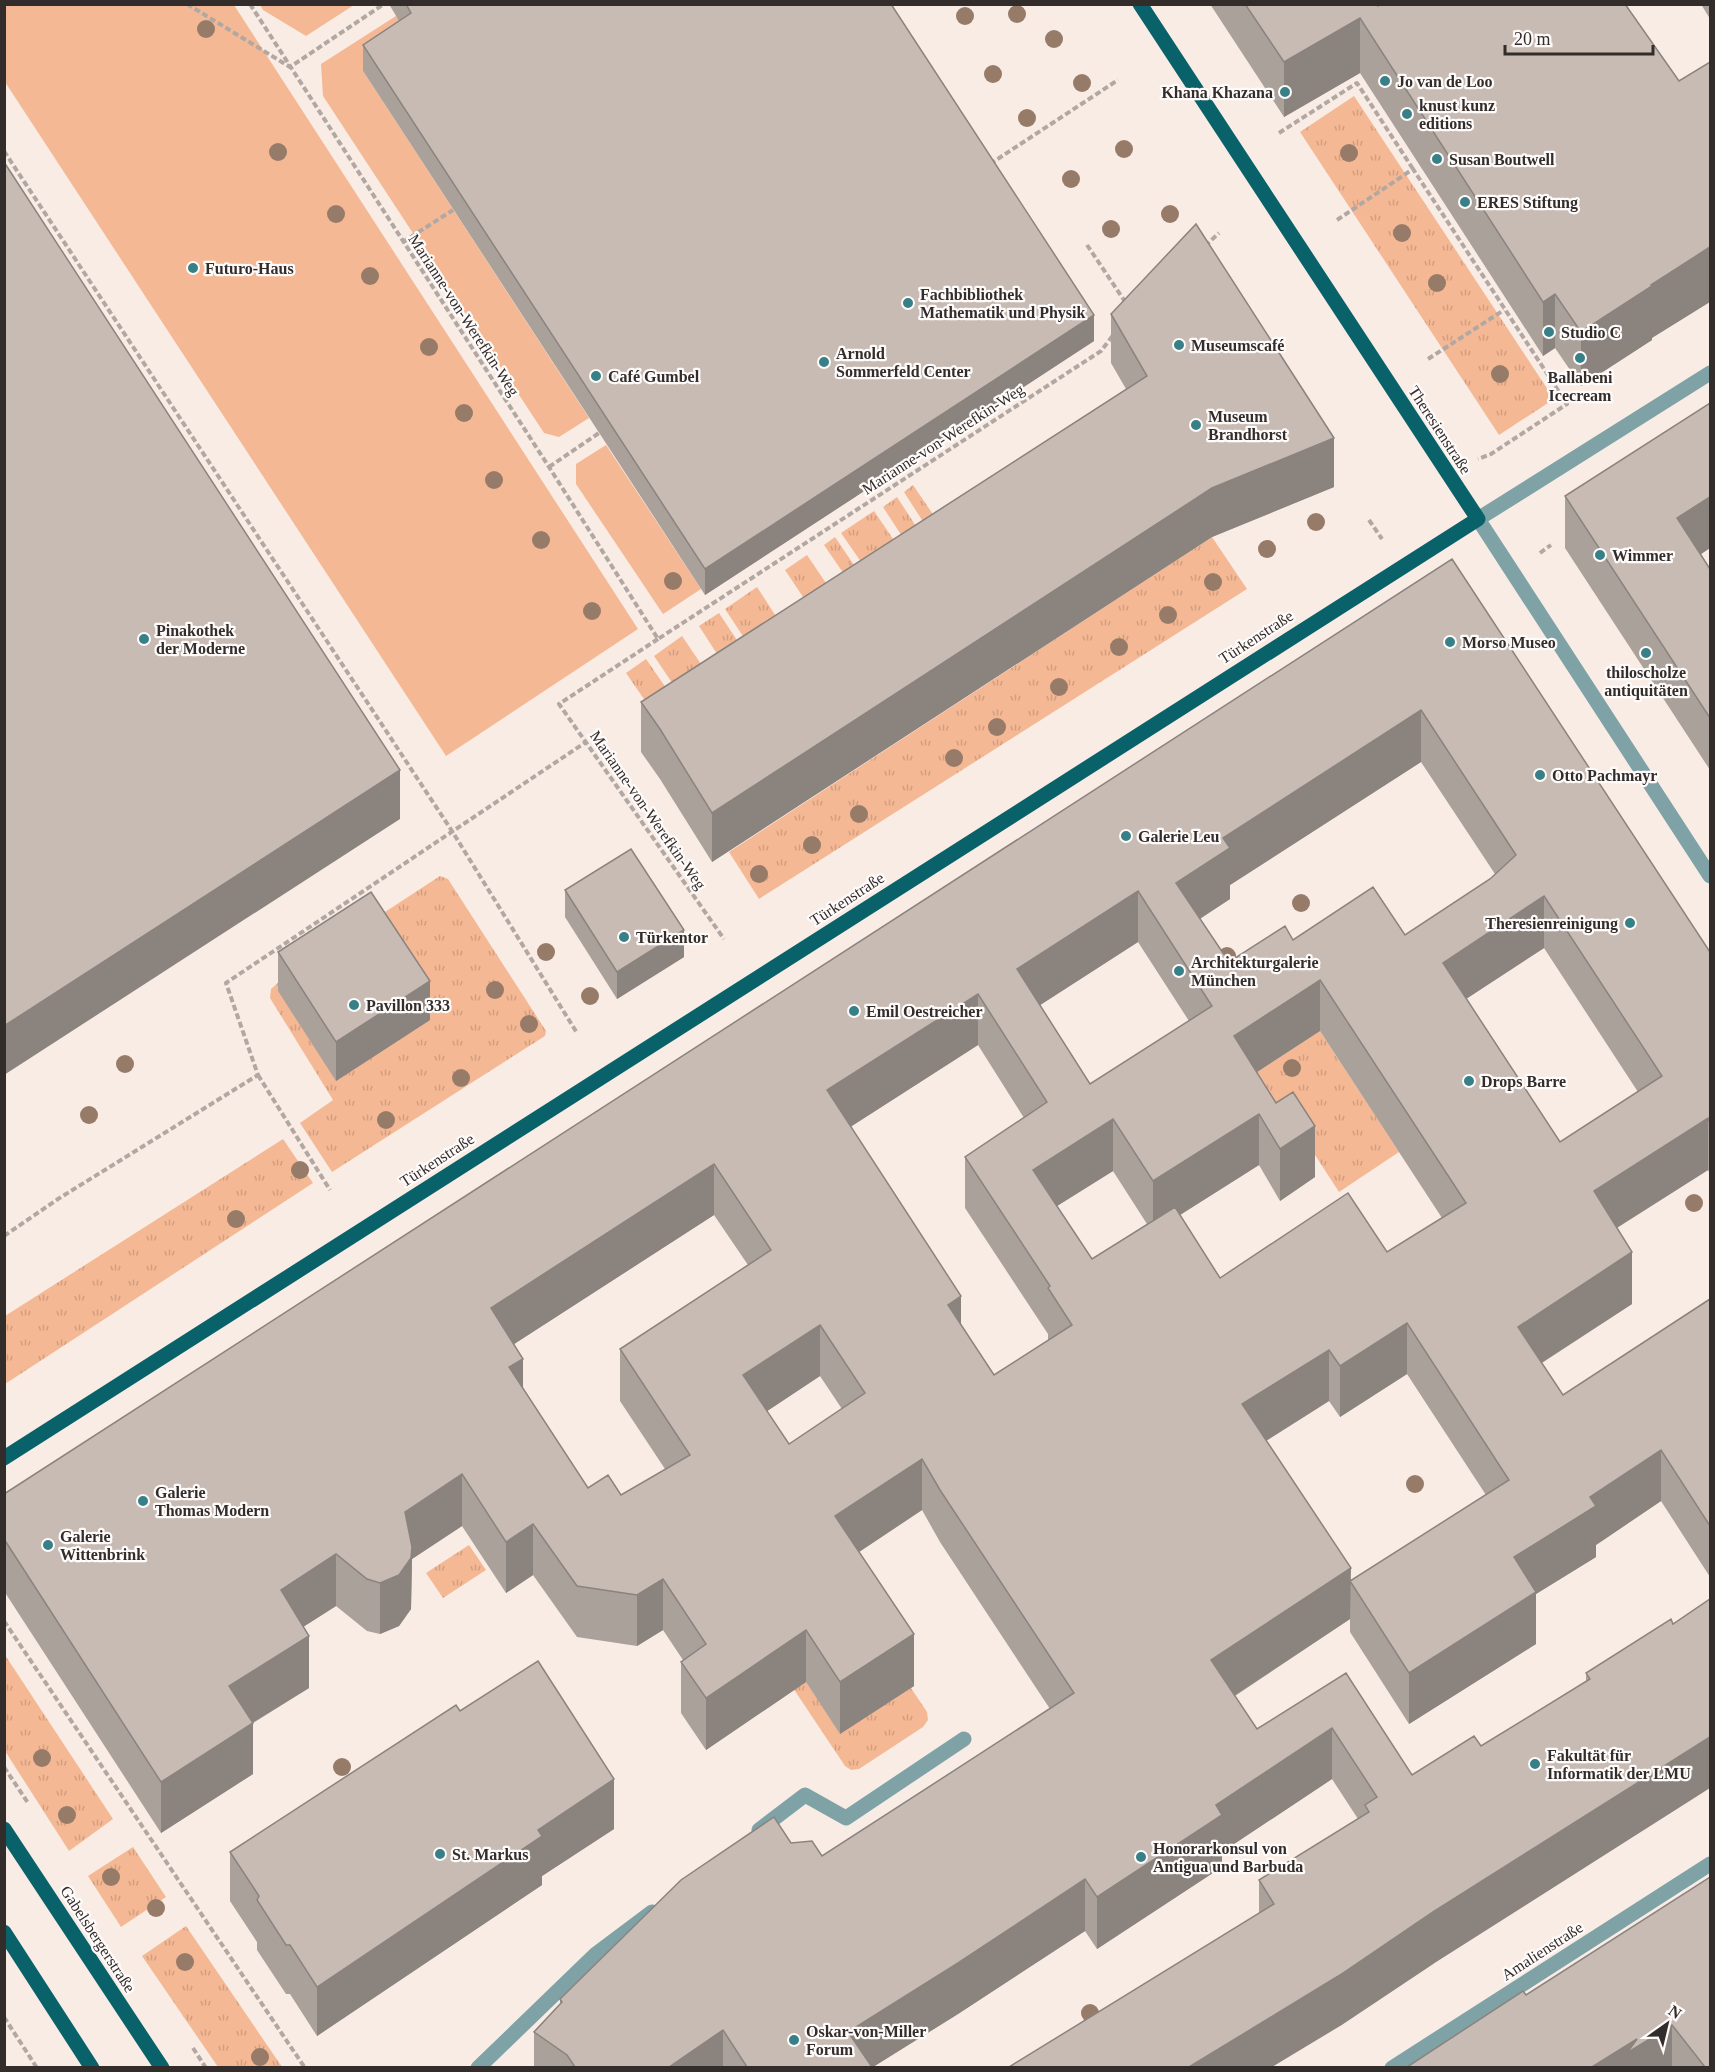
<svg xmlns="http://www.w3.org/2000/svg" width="1715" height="2072" font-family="'Times New Roman',serif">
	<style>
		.grass { fill: url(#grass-tufts) }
		.green { fill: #f5b894 }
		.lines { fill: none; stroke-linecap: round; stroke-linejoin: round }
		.path { stroke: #b2a8a3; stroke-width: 4; stroke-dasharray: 6 3; stroke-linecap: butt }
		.minor { stroke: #7ea2a6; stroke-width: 15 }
		.major { stroke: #096269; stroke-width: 15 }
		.tree { fill: #977b69 }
		.wall { fill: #aba19b; fill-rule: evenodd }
		.shaded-wall { fill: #8b837e }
		.building { fill: #c7bbb4; stroke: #8b837e; stroke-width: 1.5; fill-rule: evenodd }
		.poi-dot { fill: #388087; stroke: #fefbfa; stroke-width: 2 }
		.labels { text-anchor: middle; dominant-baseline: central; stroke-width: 4.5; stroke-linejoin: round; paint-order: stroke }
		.poi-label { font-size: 16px; font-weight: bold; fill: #322d2b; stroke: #fefbfa; text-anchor: start }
		.street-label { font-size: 16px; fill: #322d2b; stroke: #fefbfa }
	</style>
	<defs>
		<pattern id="grass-tufts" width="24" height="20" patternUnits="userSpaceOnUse" patternTransform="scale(1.5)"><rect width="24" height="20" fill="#f5b894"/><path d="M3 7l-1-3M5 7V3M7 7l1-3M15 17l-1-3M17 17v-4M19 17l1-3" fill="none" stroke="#d29e80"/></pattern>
	</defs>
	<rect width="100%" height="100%" fill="#f9ece5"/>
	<g class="grass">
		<polygon points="1354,96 1554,399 1499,435 1300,132"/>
		<polygon points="913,485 956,548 945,556 904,492"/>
		<polygon points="897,497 938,560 924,570 883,507"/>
		<polygon points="874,511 917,574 884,595 841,533"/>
		<polygon points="835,537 877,599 866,606 824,545"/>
		<polygon points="1212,537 1247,589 759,899 729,852"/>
		<polygon points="807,555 849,617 827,633 785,570"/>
		<polygon points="757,587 798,650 766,671 725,609"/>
		<polygon points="719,613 760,675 739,688 699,626"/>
		<polygon points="682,636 724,698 695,717 654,656"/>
		<polygon points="646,659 689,721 668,734 626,673"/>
		<polygon points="440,876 448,879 546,1031 545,1036 332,1172 300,1123 333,1100 270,998 271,989 281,980"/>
		<polygon points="1320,1031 1399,1152 1339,1192 1304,1138 1234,1087"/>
		<polygon points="283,1139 313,1183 5,1384 5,1316"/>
		<polygon points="469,1545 486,1570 443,1598 426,1573"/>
		<polygon points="769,1626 840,1733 911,1688 927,1712 928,1720 923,1727 859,1769 851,1770 845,1766 757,1634"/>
		<polygon points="5,1655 113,1819 69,1851 5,1751"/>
		<polygon points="133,1847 166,1897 121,1927 88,1876"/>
		<polygon points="186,1926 282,2067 218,2067 142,1956"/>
	</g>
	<g class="green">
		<polygon points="4,5 234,5 638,629 446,756 5,82"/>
		<polygon points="260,5 354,5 306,36 263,10"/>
		<polygon points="396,16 412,39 363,71 589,418 559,437 544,433 323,96 321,64"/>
		<polygon points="606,445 701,589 663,614 576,484 576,464"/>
	</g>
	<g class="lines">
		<g class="path">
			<polyline points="187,4 290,67 384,4"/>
			<polyline points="250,4 549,467 658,639 1101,351 1114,334"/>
			<polyline points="1279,133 1357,83 1413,169"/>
			<polyline points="4,151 452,831 577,1033"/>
			<polyline points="990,164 1118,80"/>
			<polyline points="1337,220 1413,169 1567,404 1491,454 1478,459"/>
			<polyline points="403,242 453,210"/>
			<polyline points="1087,245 1126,303"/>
			<polyline points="1205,246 1219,233"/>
			<polyline points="1428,359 1504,310"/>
			<polyline points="549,467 599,433"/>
			<polyline points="1369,520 1382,539"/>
			<polyline points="1540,553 1551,545"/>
			<polyline points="658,639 559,704 724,939"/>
			<polyline points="258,1075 330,1190"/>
			<polyline points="4,1236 58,1199 258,1075 226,983 586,742"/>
			<polyline points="4,1621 305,2068"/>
			<polyline points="4,1767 28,1803"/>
			<polyline points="4,2017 37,2068"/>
			<polyline points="193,2048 206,2068"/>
		</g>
		<g class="minor">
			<polyline points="1710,373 1478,519 1710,876"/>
			<polyline points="759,1830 805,1795 846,1818 964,1739"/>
			<polyline points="478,2068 596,1954 652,1912"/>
			<polyline points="1392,2068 1710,1864"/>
		</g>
		<g class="major">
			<polyline points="4,1458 1478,519 1140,4"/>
			<polyline points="4,1829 162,2068"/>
			<polyline points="4,1932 92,2068"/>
		</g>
	</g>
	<g class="tree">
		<circle cx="1017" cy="14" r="9"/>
		<circle cx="965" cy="16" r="9"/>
		<circle cx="206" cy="29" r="9"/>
		<circle cx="1054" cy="39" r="9"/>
		<circle cx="993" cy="74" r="9"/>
		<circle cx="1082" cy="83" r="9"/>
		<circle cx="1027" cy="118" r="9"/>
		<circle cx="1124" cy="149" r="9"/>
		<circle cx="278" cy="152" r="9"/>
		<circle cx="1349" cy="153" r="9"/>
		<circle cx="1071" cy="179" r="9"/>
		<circle cx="336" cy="214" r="9"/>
		<circle cx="1170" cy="214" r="9"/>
		<circle cx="1111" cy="229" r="9"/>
		<circle cx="1402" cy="233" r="9"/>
		<circle cx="370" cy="276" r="9"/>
		<circle cx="1437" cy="283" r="9"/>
		<circle cx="429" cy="347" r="9"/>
		<circle cx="1500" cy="374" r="9"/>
		<circle cx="464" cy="413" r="9"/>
		<circle cx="494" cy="480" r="9"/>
		<circle cx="1316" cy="522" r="9"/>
		<circle cx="541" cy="540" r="9"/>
		<circle cx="1267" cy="549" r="9"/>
		<circle cx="673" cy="581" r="9"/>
		<circle cx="1213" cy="582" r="9"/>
		<circle cx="592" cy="611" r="9"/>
		<circle cx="1168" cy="615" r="9"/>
		<circle cx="1119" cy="647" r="9"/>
		<circle cx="1059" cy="687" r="9"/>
		<circle cx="997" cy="727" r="9"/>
		<circle cx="954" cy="758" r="9"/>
		<circle cx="859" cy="814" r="9"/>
		<circle cx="812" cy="845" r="9"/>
		<circle cx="759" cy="874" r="9"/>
		<circle cx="1301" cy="903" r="9"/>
		<circle cx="546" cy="952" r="9"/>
		<circle cx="1227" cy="956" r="9"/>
		<circle cx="495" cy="990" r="9"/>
		<circle cx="590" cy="996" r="9"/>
		<circle cx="529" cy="1024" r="9"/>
		<circle cx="125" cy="1064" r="9"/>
		<circle cx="1292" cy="1068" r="9"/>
		<circle cx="461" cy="1078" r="9"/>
		<circle cx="89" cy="1115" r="9"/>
		<circle cx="386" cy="1120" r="9"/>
		<circle cx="300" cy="1170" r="9"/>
		<circle cx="1694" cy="1203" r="9"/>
		<circle cx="236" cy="1219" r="9"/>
		<circle cx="1415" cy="1484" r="9"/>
		<circle cx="42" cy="1758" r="9"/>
		<circle cx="342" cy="1767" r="9"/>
		<circle cx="67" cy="1815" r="9"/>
		<circle cx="111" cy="1877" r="9"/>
		<circle cx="156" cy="1908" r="9"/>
		<circle cx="185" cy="1962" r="9"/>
		<circle cx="1090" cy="2013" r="9"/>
		<circle cx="260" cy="2057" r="9"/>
	</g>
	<g class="wall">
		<polygon points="389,4 891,4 1094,341 705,595 363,71 363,45 399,21"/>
		<polygon points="1210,4 1376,4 1652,338 1652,340 1581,386 1555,348 1543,356 1360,73 1284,117"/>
		<polygon points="1701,4 1710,4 1710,19"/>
		<polygon points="1111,314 1334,487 1212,537 712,862 660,779 641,752 641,702 1126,389 1111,363"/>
		<polygon points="1710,403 1710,548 1701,554 1710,569 1710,770 1565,548 1565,496"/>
		<path d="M 1452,559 L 1710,952 L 1710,1174 L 1708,1170 L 1617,1228 L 1632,1304 L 1542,1363 L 1563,1395 L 1710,1299 L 1710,1577 L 1661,1501 L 1596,1545 L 1596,1557 L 1536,1594 L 1536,1644 L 1409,1724 L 1350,1632 L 1350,1619 L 1235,1696 L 1257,1729 L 1346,1673 L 1412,1775 L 1481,1746 L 1586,1682 L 1586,1673 L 1671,1619 L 1433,1964 L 1340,2026 L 1259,1913 L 1259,1880 L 1358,1819 L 1332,1779 L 1222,1852 L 1222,1867 L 1097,1949 L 1085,1931 L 958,2014 L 873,2067 L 534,2067 L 534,2032 L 560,2004 L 560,1999 L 791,1843 L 822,1856 L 1050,1709 L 940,1542 L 922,1510 L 859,1552 L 914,1686 L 840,1734 L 806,1682 L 706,1750 L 681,1713 L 681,1662 L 683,1660 L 663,1630 L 637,1646 L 577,1637 L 533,1575 L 506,1593 L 462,1526 L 412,1559 L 411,1609 L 399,1626 L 380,1634 L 367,1631 L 336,1606 L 303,1627 L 309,1688 L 253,1723 L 253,1774 L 161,1833 L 4,1591 L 4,1494 ZM 1421,762 L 1495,874 L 1490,879 L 1405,935 L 1293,940 L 1229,962 L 1200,919 L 1230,899 L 1230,885 ZM 1138,942 L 1189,1021 L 1090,1084 L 1040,1005 ZM 1544,948 L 1638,1092 L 1560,1142 L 1466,999 ZM 1320,1031 L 1442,1218 L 1387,1252 L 1220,1278 L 1180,1215 L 1259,1165 L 1280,1201 L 1315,1177 L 1257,1072 ZM 978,1045 L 1024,1118 L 965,1157 L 965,1208 L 1048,1334 L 1048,1340 L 994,1375 L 961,1325 L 850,1127 ZM 1113,1171 L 1147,1224 L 1092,1259 L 1057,1206 ZM 714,1215 L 748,1265 L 620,1349 L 620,1401 L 665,1469 L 621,1495 L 588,1488 L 523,1389 L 514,1344 ZM 1407,1374 L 1486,1495 L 1351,1581 L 1266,1441 L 1329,1401 L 1340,1417 ZM 820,1376 L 842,1409 L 789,1444 L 767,1411 Z"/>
		<polygon points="565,890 684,957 617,999 565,917"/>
		<polygon points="278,952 430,1020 336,1081 278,991"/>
		<polygon points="460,1711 614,1829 542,1876 542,1885 317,2036 290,1994 286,1994 257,1950 257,1942 230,1901 230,1852"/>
		<polygon points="1710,1877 1710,2067 1407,2067 1526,1995"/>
	</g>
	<g class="shaded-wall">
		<polygon points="1360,18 1360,73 1284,117 1284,62"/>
		<polygon points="1710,247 1710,302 1652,338 1652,340 1581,386 1581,332 1651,285"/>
		<polygon points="1555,294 1555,348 1543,356 1543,302"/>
		<polygon points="1094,315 1094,341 705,595 705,569"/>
		<polygon points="1334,438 1334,487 1212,537 712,862 712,813 1212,488"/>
		<polygon points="1710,497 1710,548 1677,570 1677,518"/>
		<polygon points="1421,710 1421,762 1230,885 1230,899 1176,934 1176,883 1223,838"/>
		<polygon points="400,770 400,819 4,1075 4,1026"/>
		<polygon points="1138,891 1138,942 1017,1020 1017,969"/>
		<polygon points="1544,896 1544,948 1443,1014 1443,963"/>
		<polygon points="684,930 684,957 617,999 617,972"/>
		<polygon points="1320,980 1320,1031 1234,1087 1234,1036"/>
		<polygon points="430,981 430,1020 336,1081 336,1042"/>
		<polygon points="978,994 978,1045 827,1142 827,1090"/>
		<polygon points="1259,1114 1259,1165 1153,1232 1153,1181"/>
		<polygon points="1708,1118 1708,1170 1594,1242 1594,1191"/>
		<polygon points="1113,1119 1113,1171 1033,1221 1033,1170"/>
		<polygon points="1315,1126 1315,1177 1280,1201 1280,1149"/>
		<polygon points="714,1164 714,1215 491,1359 491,1308"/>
		<polygon points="1632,1252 1632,1304 1518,1378 1518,1327"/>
		<polygon points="961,1296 961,1347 948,1305"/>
		<polygon points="1407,1323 1407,1374 1340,1417 1340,1366"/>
		<polygon points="820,1325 820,1376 743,1427 743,1375"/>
		<polygon points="1329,1350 1329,1401 1242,1456 1242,1404"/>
		<polygon points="523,1359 523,1410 509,1367"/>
		<polygon points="1661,1450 1661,1501 1596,1545 1596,1557 1536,1594 1536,1644 1409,1724 1409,1673 1514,1557 1590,1497"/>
		<polygon points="922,1459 922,1510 835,1568 835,1516"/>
		<polygon points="462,1474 462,1526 412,1559 411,1609 399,1626 380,1634 380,1583 405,1512"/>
		<polygon points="533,1524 533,1575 506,1593 506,1542"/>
		<polygon points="336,1554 336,1606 281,1641 281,1590"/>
		<polygon points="1351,1568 1350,1619 1211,1711 1211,1660"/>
		<polygon points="663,1579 663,1630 637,1646 637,1595"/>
		<polygon points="806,1630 806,1682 706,1750 706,1698"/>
		<polygon points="914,1634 914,1686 840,1734 840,1682"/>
		<polygon points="309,1636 309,1688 229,1737 229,1686"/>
		<polygon points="253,1723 253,1774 161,1833 161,1782"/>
		<polygon points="1332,1728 1332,1779 1222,1852 1222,1867 1097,1949 1097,1897 1216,1805"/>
		<polygon points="1710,1737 1710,1788 1433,1964 1340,2026 1272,2067 1189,2067"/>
		<polygon points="614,1779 614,1829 542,1876 542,1885 317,2036 317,1987 538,1830"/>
		<polygon points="1085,1879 1085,1931 958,2014 873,2067 848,2067 848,2032"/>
		<polygon points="1672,2025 1672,2067 1592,2067 1637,2039"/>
		<polygon points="723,2030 723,2067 669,2067"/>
	</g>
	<g class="building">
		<polygon points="406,4 891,4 1094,315 705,569 363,45 411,13"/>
		<polygon points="1245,4 1376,4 1378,6 1380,4 1625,4 1679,81 1710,62 1710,247 1651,285 1652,286 1581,332 1555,294 1543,302 1360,18 1284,62"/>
		<polygon points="4,162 400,770 4,1026"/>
		<polygon points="1196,224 1334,438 1212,488 712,813 660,729 641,702 1147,376 1111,314"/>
		<polygon points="1710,403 1710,497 1677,518 1710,569 1710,718 1565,496"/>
		<path d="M 1452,559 L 1710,952 L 1710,1123 L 1708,1118 L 1594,1191 L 1632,1252 L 1518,1327 L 1563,1395 L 1710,1299 L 1710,1526 L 1661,1450 L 1590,1497 L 1596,1506 L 1514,1557 L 1536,1592 L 1409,1673 L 1350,1581 L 1509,1480 L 1407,1323 L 1340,1366 L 1329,1350 L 1242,1404 L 1351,1568 L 1211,1660 L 1257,1729 L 1346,1673 L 1412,1775 L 1474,1736 L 1481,1746 L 1590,1679 L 1586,1673 L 1671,1619 L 1673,1624 L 1710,1599 L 1710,1737 L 1433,1912 L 1340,1975 L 1189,2067 L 1009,2067 L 1274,1904 L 1259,1880 L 1369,1812 L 1365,1805 L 1377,1797 L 1332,1728 L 1216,1805 L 1222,1815 L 1097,1897 L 1085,1879 L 958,1963 L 848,2032 L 872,2067 L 747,2067 L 723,2030 L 669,2067 L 575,2067 L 567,2055 L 534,2032 L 562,2002 L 560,1999 L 681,1880 L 774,1817 L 791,1843 L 812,1841 L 822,1856 L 1074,1693 L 940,1490 L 922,1459 L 835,1516 L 914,1634 L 840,1682 L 806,1630 L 706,1698 L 681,1662 L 706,1644 L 663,1579 L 637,1595 L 577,1586 L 533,1524 L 506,1542 L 462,1474 L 405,1512 L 412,1547 L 411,1558 L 399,1575 L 380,1583 L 367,1579 L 336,1554 L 281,1590 L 309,1636 L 229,1686 L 253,1723 L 161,1782 L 4,1539 L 4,1494 ZM 1421,710 L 1516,855 L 1490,879 L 1405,935 L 1373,887 L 1293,940 L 1285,926 L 1229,962 L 1176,883 L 1230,848 L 1223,838 ZM 1138,891 L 1212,1006 L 1090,1084 L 1017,969 ZM 1544,896 L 1662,1076 L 1560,1142 L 1443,963 ZM 1320,980 L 1466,1203 L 1387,1252 L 1348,1193 L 1220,1278 L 1175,1207 L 1092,1259 L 1033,1170 L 1113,1119 L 1153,1181 L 1259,1114 L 1280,1149 L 1315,1126 L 1293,1092 L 1276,1103 L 1234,1036 ZM 978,994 L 1047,1102 L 965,1157 L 1050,1286 L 1048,1288 L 1072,1325 L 994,1375 L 948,1305 L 961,1296 L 827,1090 ZM 714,1164 L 771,1250 L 620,1349 L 690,1455 L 621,1495 L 608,1475 L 588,1488 L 509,1367 L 523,1359 L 491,1308 ZM 820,1325 L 865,1393 L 789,1444 L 743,1375 Z"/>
		<polygon points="631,849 684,930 617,972 565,890"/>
		<polygon points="371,892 430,981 336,1042 278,952"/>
		<polygon points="538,1661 614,1779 538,1830 542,1836 317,1987 290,1945 286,1945 257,1900 259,1896 230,1852 456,1705 460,1711"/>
		<polygon points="1710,1877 1710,2067 1705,2067 1672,2025 1627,2053 1637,2039 1592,2067 1407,2067 1523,1991 1526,1995"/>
	</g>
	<g class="poi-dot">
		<circle cx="1385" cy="81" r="6"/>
		<circle cx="1285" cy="92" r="6"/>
		<circle cx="1407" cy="114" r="6"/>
		<circle cx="1437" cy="159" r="6"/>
		<circle cx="1465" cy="202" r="6"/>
		<circle cx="193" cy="268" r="6"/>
		<circle cx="908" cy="303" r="6"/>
		<circle cx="1549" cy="332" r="6"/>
		<circle cx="1179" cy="345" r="6"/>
		<circle cx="1580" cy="358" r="6"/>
		<circle cx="824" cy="362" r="6"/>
		<circle cx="596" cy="376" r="6"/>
		<circle cx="1196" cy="425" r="6"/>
		<circle cx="1600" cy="555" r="6"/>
		<circle cx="144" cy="639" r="6"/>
		<circle cx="1450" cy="642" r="6"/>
		<circle cx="1646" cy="653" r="6"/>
		<circle cx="1540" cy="775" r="6"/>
		<circle cx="1126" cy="836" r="6"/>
		<circle cx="1630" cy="923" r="6"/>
		<circle cx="624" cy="937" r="6"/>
		<circle cx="1179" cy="971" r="6"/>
		<circle cx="354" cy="1005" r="6"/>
		<circle cx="854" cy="1011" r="6"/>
		<circle cx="1469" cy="1081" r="6"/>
		<circle cx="143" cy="1501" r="6"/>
		<circle cx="48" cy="1545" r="6"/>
		<circle cx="1535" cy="1764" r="6"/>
		<circle cx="440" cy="1854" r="6"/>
		<circle cx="1141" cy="1857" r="6"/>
		<circle cx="794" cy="2040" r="6"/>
	</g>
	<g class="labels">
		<g class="poi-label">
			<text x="1397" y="81">Jo van de Loo</text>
			<text x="1273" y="92" text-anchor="end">Khana Khazana</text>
			<text x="1419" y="105">knust kunz<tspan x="1419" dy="18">editions</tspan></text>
			<text x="1449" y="159">Susan Boutwell</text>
			<text x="1477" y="202">ERES Stiftung</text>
			<text x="205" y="268">Futuro-Haus</text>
			<text x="920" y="294">Fachbibliothek<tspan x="920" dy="18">Mathematik und Physik</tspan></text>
			<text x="1561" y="332">Studio C</text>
			<text x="1191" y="345">Museumscafé</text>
			<text x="836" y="353">Arnold<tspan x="836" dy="18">Sommerfeld Center</tspan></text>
			<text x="608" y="376">Café Gumbel</text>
			<text x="1580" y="377" text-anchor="middle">Ballabeni<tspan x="1580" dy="18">Icecream</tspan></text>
			<text x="1208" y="416">Museum<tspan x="1208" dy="18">Brandhorst</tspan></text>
			<text x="1612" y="555">Wimmer</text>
			<text x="156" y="630">Pinakothek<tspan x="156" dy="18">der Moderne</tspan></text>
			<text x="1462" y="642">Morso Museo</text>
			<text x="1646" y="672" text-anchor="middle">thiloscholze<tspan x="1646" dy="18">antiquitäten</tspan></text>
			<text x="1552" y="775">Otto Pachmayr</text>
			<text x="1138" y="836">Galerie Leu</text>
			<text x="1618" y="923" text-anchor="end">Theresienreinigung</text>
			<text x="636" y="937">Türkentor</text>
			<text x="1191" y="962">Architekturgalerie<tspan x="1191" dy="18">München</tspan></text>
			<text x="366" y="1005">Pavillon 333</text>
			<text x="866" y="1011">Emil Oestreicher</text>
			<text x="1481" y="1081">Drops Barre</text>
			<text x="155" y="1492">Galerie<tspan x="155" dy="18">Thomas Modern</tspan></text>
			<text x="60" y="1536">Galerie<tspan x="60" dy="18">Wittenbrink</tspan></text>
			<text x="1547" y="1755">Fakultät für<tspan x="1547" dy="18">Informatik der LMU</tspan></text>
			<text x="1153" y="1848">Honorarkonsul von<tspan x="1153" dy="18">Antigua und Barbuda</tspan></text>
			<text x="452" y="1854">St. Markus</text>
			<text x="806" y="2031">Oskar-von-Miller<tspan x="806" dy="18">Forum</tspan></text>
		</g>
		<g class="street-label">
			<text transform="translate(464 315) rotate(57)">Marianne-von-Werefkin-Weg</text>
			<text transform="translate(1440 430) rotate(57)">Theresienstraße</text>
			<text transform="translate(943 439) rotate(-33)">Marianne-von-Werefkin-Weg</text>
			<text transform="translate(1256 637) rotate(-33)">Türkenstraße</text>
			<text transform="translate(648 810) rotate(55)">Marianne-von-Werefkin-Weg</text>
			<text transform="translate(847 899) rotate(-33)">Türkenstraße</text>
			<text transform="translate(437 1160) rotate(-33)">Türkenstraße</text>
			<text transform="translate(98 1939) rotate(57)">Gabelsbergerstraße</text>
			<text transform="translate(1542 1951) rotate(-33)">Amalienstraße</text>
		</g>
	</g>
	<rect width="1715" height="2072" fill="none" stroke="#322d2b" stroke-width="12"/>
	<g transform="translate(1667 2024) rotate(34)" stroke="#fefbfa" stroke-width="4.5" paint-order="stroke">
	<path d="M0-4.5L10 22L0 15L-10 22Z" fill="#322d2b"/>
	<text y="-9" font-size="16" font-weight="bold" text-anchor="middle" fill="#322d2b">N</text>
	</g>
	<path d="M1505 45v9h148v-9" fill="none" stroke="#322d2b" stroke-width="3"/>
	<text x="1514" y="45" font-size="18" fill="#322d2b" stroke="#fefbfa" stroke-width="4.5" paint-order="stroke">20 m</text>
</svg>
